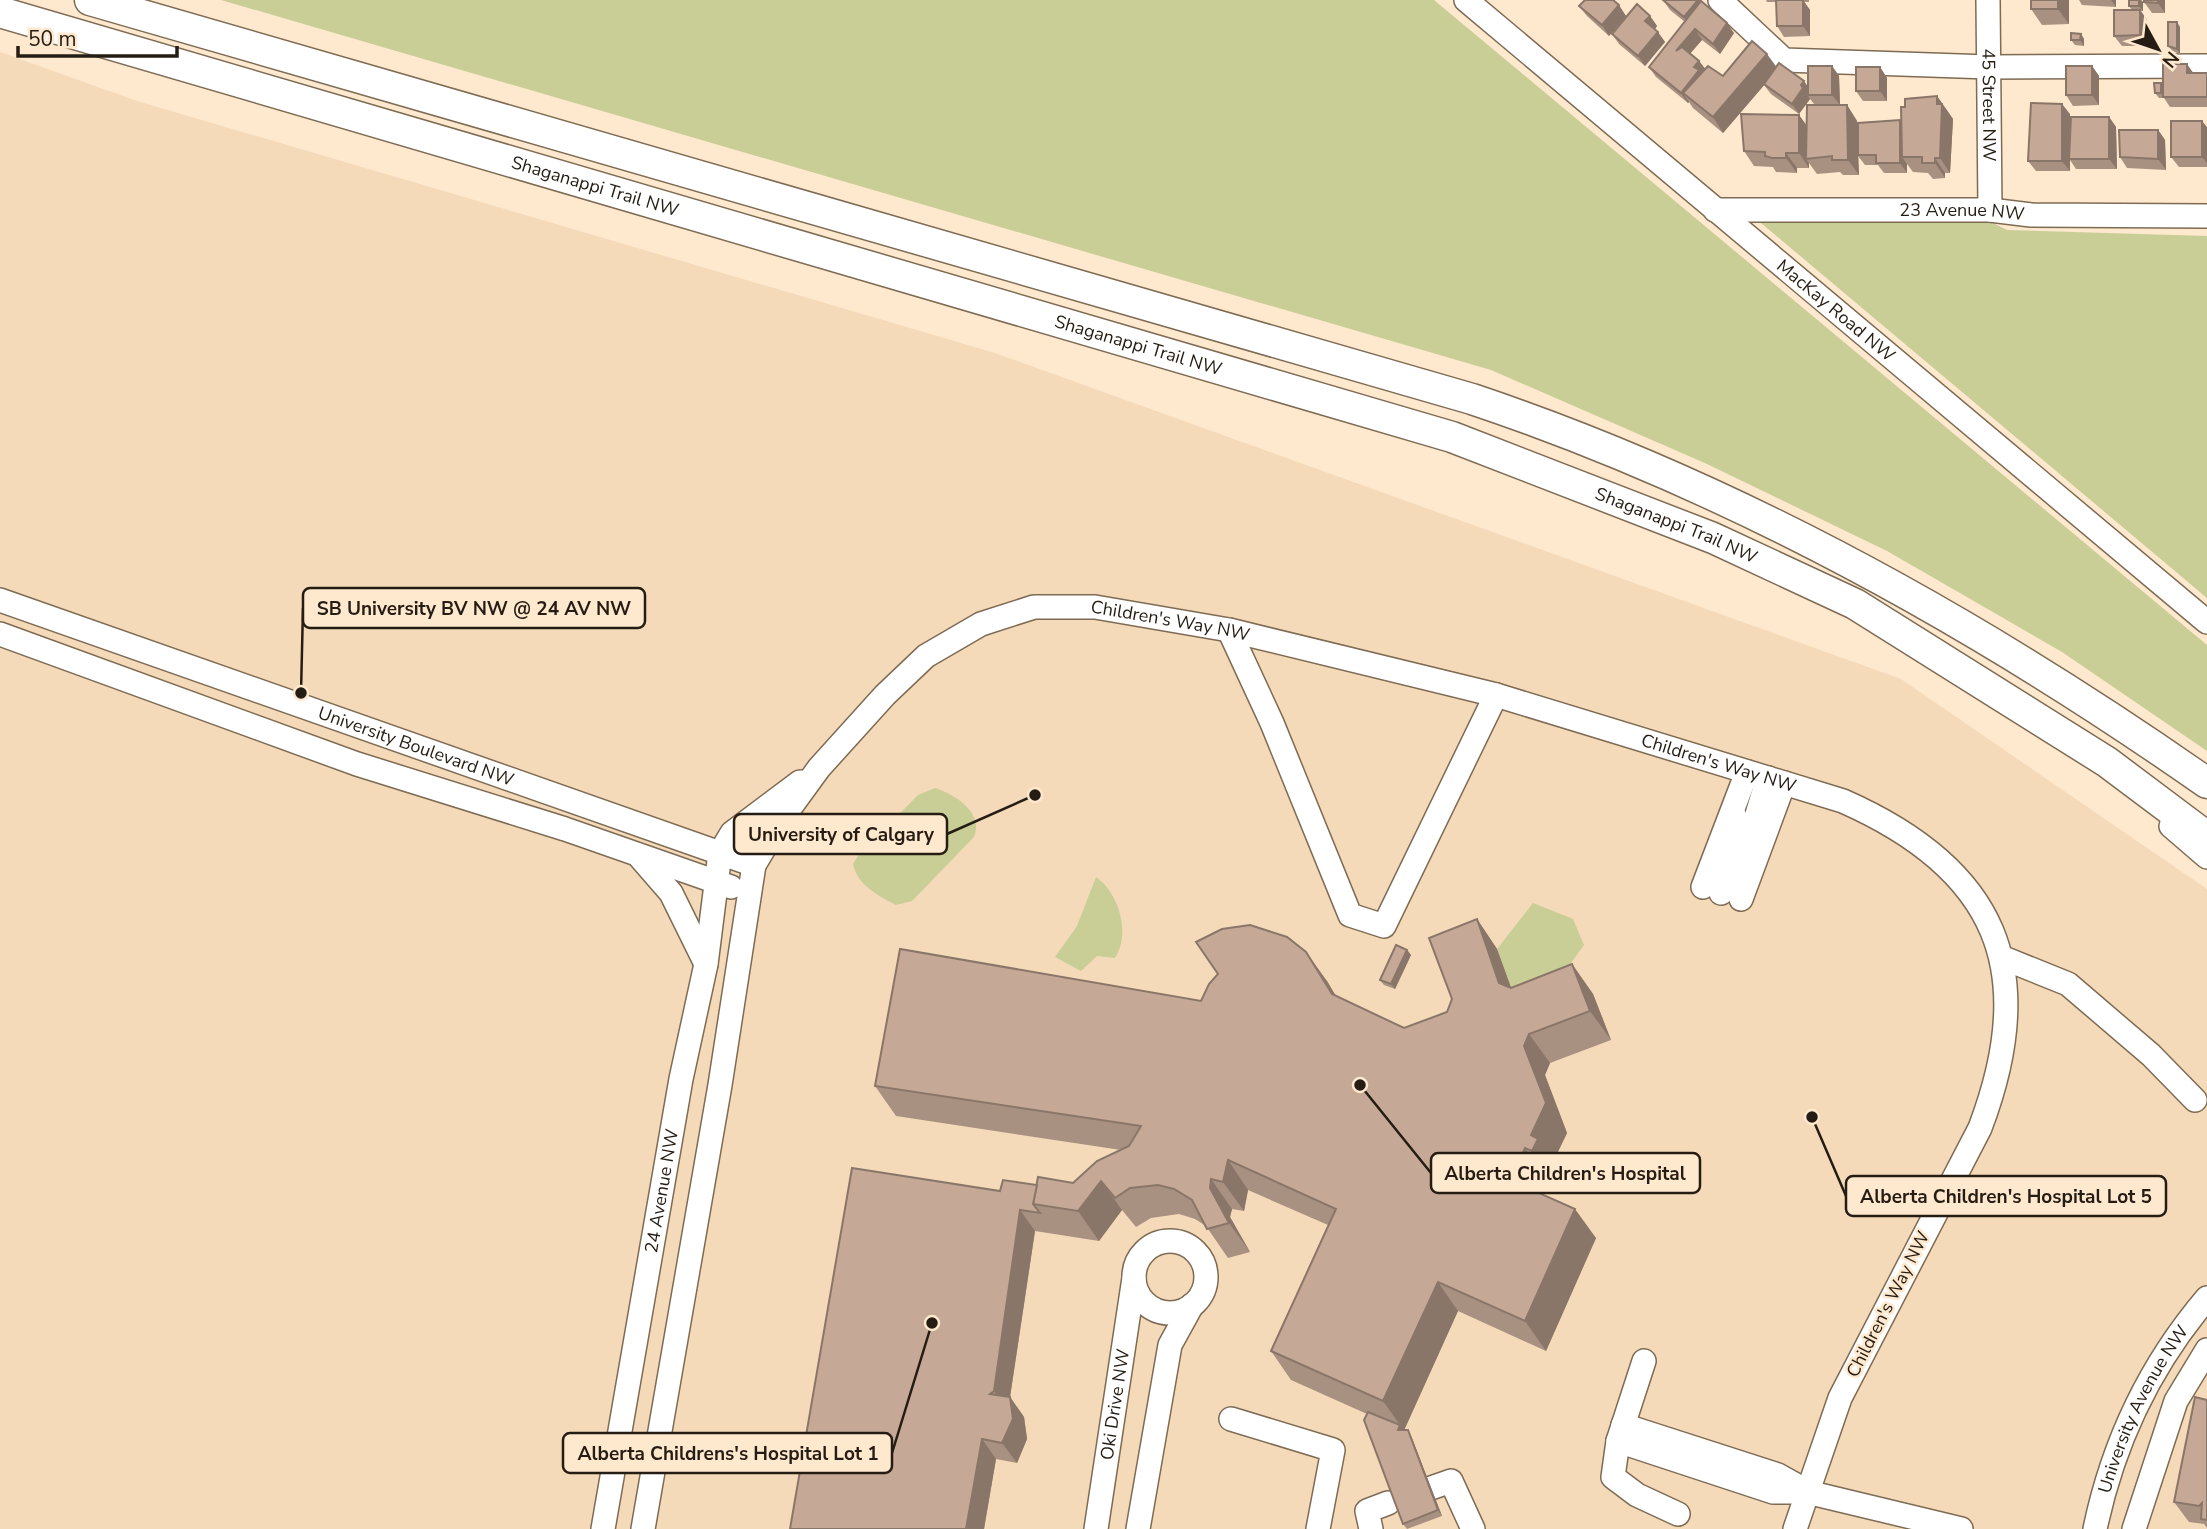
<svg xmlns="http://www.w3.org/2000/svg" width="2207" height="1529" font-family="'Nunito Sans',sans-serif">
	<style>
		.built { fill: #f5daba }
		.green { fill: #c8ce95 }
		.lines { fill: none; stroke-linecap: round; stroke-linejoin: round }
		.minor-casing { stroke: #7e6b54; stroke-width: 26 }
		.major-casing { stroke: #7e6b54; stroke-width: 33 }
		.minor { stroke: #fff; stroke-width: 23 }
		.major { stroke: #fff; stroke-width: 30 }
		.wall { fill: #a99181 }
		.shaded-wall { fill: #8a7669 }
		.building { fill: #c5a996; stroke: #8a7669; stroke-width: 2 }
		.labels { text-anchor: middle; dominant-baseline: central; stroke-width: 5; stroke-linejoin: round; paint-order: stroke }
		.street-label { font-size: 18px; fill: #251d14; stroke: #fee8ce }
		.leader { fill: none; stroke: #251d14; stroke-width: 2.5 }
		.callout-dot { fill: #251d14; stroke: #fee8ce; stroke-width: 2.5 }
		.callout { fill: #fee8ce; stroke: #251d14; stroke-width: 2.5 }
		.callout-label { font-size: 19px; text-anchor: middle; font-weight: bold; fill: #251d14 }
	</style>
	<rect width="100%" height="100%" fill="#fee8ce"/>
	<polygon class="built" points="0,52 137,101 995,353 1901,679 2207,889 2207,1529 0,1529"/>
	<g class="green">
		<polygon points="221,0 1434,0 2207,645 2207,751 2062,652 1887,551 1707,464 1491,370"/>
		<polygon points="1991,222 2007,230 2207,236 2207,598 1761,223"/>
		<path d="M 935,788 C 955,794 985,814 974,837 L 912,901 L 896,905 C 879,896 857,885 853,864 L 858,856 L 918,795 Z"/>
		<path d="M 1096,877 C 1119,893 1131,934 1115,958 L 1097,956 L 1081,971 L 1055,957 L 1077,926 Z"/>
		<polygon points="1533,903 1573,919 1584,945 1571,963 1581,992 1520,1012 1497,949"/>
	</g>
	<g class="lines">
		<g class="minor-casing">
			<g id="minor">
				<path id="s1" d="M 1466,0 L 2207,622"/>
				<polyline points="1720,0 1784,60 1989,67 2207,66"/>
				<path id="s2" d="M 1988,0 L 1990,210"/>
				<path id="s3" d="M 1715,210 L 1990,210 L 2031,215 L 2207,216"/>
				<path id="s4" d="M 0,600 L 754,865"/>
				<polyline points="1229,630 1272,723 1350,915 1384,926 1496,695"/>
				<polyline points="0,634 357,764 565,829 731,887"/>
				<polyline points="2171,826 2207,857"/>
				<polyline points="1752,842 1751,834 1768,778"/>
				<polyline points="638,855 671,893 706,964"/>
				<polyline points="1703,887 1747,772"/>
				<polyline points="1721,893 1736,848 1735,817"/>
				<polyline points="1741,899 1784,783"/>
				<polyline points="2001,957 2068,984 2151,1055 2195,1100"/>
				<circle cx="1170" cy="1277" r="36"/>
				<polyline points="1644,1361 1618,1441 1613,1477 1637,1495 1678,1514"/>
				<polyline points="1231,1419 1333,1450 1318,1529"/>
				<polyline points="1623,1425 1778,1475 1805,1490"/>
				<polyline points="1618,1441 1773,1492 1807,1492 1961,1529"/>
				<polyline points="1431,1488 1451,1481 1473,1529"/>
				<path id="s5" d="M 603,1529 L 681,1079 L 706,964 L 720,853 L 732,833 L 800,782"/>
				<path id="s6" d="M 643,1529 L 720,1085 L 754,865 L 779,823 L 819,768 L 885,695 L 926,656 L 981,624 L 1034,607 L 1095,607 L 1229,630 L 1496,695 L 1843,801 C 1997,869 2040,970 1980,1128 L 1840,1398 L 1795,1529"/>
				<path id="s7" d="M 1096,1529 L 1134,1278"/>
				<polyline points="1138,1529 1170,1345 1192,1305"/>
				<polyline points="1371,1529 1367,1511 1388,1503"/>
				<path id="s8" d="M 2095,1529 C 2113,1443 2150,1365 2207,1298"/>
				<polyline points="2134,1529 2176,1401 2207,1350"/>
			</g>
		</g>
		<g class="major-casing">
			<g id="major">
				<path d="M 90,0 L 1472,399 C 1735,487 1980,624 2207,783"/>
				<path id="s9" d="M 0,12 L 1452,437 L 1713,538 L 1855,604 L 2107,762 L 2207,837"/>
			</g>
		</g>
		<use href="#minor" class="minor"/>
		<use href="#major" class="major"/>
	</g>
	<g class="wall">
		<polygon points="1585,0 1615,0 1615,2 1626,16 1609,36 1587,16 1579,6"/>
		<polygon points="1663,0 1701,0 1734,33 1720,54 1702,40 1690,53 1699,61 1705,69 1723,76 1776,67 1808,86 1832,66 1839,76 1840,105 1847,105 1857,121 1858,140 1902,122 1905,107 1937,96 1953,119 1950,173 1945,173 1945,178 1933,179 1928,173 1913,172 1907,164 1907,173 1884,173 1878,165 1865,165 1858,156 1859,175 1843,175 1840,172 1817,174 1809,163 1809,168 1797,168 1797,173 1776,172 1773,167 1754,166 1744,151 1799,115 1806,125 1815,105 1810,99 1799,114 1771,94 1764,85 1723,133 1693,108 1689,102 1688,103 1656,77 1649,67 1685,22 1670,10"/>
		<polygon points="1766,0 1809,0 1809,2 1804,2 1810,10 1810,36 1784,37 1777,26 1776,2 1767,2"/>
		<polygon points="2069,0 2069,24 2042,25 2031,9"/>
		<polygon points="2079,0 2116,0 2116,7 2082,5"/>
		<polygon points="2129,0 2141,0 2143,2 2143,11 2141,11 2147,20 2148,46 2122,46 2114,36 2132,10 2129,6"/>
		<polygon points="2144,0 2165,0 2165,13 2152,13 2144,2"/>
		<polygon points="1650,16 1657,26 1655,29 1665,42 1645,66 1619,44 1612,34"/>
		<polygon points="2180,27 2180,54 2172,51 2168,46"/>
		<polygon points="2081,34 2084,39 2084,46 2075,45 2071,40"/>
		<polygon points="2092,66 2099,76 2099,105 2073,106 2066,95"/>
		<polygon points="1880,67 1887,78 1887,101 1863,101 1856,91"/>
		<polygon points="2193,73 2207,73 2207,107 2170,107 2164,98 2159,98 2155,93 2161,83 2163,86"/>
		<polygon points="2070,114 2070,140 2109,117 2116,127 2117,169 2076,169 2070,160 2070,171 2036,171 2028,161"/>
		<polygon points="2207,127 2207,167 2179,167 2171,157"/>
		<polygon points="2158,130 2165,140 2166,170 2127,168 2120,157"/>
		<polygon points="1477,919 1497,949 1511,988 1572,964 1593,994 1611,1040 1550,1063 1545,1075 1567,1133 1554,1160 1559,1168 1553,1180 1546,1178 1539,1193 1596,1238 1546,1351 1458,1311 1404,1430 1411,1436 1442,1516 1407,1529 1403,1524 1367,1414 1291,1380 1271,1351 1328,1225 1248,1190 1244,1211 1232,1209 1230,1217 1250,1252 1228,1258 1206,1226 1195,1219 1179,1214 1151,1218 1136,1227 1122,1210 1099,1241 1035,1231 1010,1397 1024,1417 1027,1439 1017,1463 996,1459 984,1529 790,1529 1000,1191 1037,1185 1073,1183 1121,1150 896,1116 875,1086 1201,1001 1327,981 1336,996 1404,1028 1447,1012"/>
		<polygon points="1407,950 1411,955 1395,989 1384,985 1380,980"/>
		<polygon points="2207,1400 2207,1528 2204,1524 2189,1522 2174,1502"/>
	</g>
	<g class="shaded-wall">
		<polygon points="1698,0 1701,0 1707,8 1691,27 1684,17"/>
		<polygon points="1803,0 1810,10 1810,36 1803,26"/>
		<polygon points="2058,0 2069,0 2069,24 2058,9"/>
		<polygon points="2111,0 2116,0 2116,7"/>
		<polygon points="2139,0 2141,0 2143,2 2143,11 2139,6"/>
		<polygon points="2158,0 2165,0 2165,13 2158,3"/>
		<polygon points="1619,5 1626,16 1609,36 1602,25"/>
		<polygon points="2140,10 2147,20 2148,46 2140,35"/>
		<polygon points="1650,16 1657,26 1653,32 1645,21"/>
		<polygon points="2177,22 2180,27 2180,54 2177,49"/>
		<polygon points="1727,23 1734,33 1720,54 1713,44"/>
		<polygon points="1695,29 1702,40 1683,62 1676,51"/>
		<polygon points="1658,32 1665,42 1645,66 1638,56"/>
		<polygon points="2081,34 2084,39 2084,46 2080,40"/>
		<polygon points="1767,54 1778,69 1723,133 1713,117"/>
		<polygon points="1699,61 1707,71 1683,93 1689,102 1688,103 1681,93 1694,67"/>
		<polygon points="2187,64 2194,74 2187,73"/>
		<polygon points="1832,66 1839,76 1840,105 1832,95"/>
		<polygon points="2092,66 2099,76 2099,105 2092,95"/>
		<polygon points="1880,67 1887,78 1887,101 1880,91"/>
		<polygon points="1804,81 1811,91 1808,96 1810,99 1799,114 1792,104"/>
		<polygon points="1937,96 1953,119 1950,173 1940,158"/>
		<polygon points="2062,104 2070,114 2070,171 2062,161"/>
		<polygon points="1847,105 1857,121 1859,175 1848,160"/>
		<polygon points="1799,115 1810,130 1806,159 1809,163 1809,168 1799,153"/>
		<polygon points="2109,117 2116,127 2117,169 2109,159"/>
		<polygon points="1900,120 1907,130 1902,157 1907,164 1907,173 1900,163"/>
		<polygon points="2202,121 2207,127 2207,163 2202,157"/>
		<polygon points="2158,130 2165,140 2166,170 2158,159"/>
		<polygon points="1786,153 1797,168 1797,173 1786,158"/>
		<polygon points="1935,158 1945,173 1945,178 1935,163"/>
		<polygon points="1477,919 1497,949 1520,1012 1499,983"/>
		<polygon points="1407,950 1411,955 1395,989 1391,984"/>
		<polygon points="1306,952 1327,981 1352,1024 1332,994"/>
		<polygon points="1572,964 1593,994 1611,1040 1590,1011"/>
		<polygon points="1529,1034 1550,1063 1545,1075 1567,1133 1554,1160 1559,1168 1553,1180 1532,1151 1524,1046"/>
		<polygon points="1525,1148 1546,1178 1531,1210 1510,1180"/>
		<polygon points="1228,1160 1248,1190 1244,1211 1223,1182"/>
		<polygon points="1211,1179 1232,1209 1230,1217 1250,1252 1229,1223 1210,1188"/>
		<polygon points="1101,1181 1122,1210 1099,1241 1078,1211"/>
		<polygon points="1575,1209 1596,1238 1546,1351 1525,1321"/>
		<polygon points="1020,1210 1035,1231 1010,1397 1024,1417 1027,1439 1017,1463 1002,1443 1008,1412 994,1391"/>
		<polygon points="1438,1282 1458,1311 1402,1435 1398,1430 1400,1425 1383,1401"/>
		<polygon points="1408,1430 1411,1436 1442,1516 1438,1510"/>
		<polygon points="982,1439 996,1459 984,1529 966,1529"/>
	</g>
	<g class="building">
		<polygon points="1585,0 1613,0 1619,5 1602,25 1579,6"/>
		<polygon points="1663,0 1698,0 1684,17"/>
		<polygon points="1776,0 1803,0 1803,26 1777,26"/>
		<rect x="2031" y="0" width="27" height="9"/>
		<rect x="2129" y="0" width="10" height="6"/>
		<polygon points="2144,0 2158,0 2158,3 2144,2"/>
		<polygon points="1701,1 1727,23 1713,44 1695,29 1676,51 1682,47 1699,61 1694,67 1699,70 1681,93 1649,67"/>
		<polygon points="1637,4 1650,16 1645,21 1658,32 1638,56 1612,34"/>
		<polygon points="2114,10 2140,10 2140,35 2114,36"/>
		<polygon points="2168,22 2177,22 2177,49 2168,46"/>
		<polygon points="2071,33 2081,34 2080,40 2071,40"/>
		<polygon points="1752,41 1767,54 1713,117 1683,93 1708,66 1723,76"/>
		<polygon points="1779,63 1804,81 1801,85 1803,88 1792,104 1764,84"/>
		<polygon points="2163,64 2187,64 2187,73 2207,73 2207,97 2163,97"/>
		<rect x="1808" y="66" width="24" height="29"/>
		<rect x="2066" y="66" width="26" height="29"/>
		<rect x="1856" y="67" width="24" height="24"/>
		<polygon points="2154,83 2161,83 2161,93 2155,93"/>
		<polygon points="1937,96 1937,104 1942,104 1940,158 1935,158 1935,163 1922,163 1922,157 1902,157 1901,107 1905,107 1905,99"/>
		<polygon points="2031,103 2062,104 2062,161 2028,161"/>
		<polygon points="1807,105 1847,105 1848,160 1832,160 1832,156 1806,159"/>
		<polygon points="1741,114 1799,115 1799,153 1786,153 1786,158 1772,158 1765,156 1765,152 1744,151"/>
		<polygon points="2071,117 2109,117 2109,159 2069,159"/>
		<polygon points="1900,120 1900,163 1876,163 1876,155 1858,155 1858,123"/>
		<rect x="2171" y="121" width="31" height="36"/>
		<polygon points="2119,130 2158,130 2158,159 2120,157"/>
		<polygon points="1477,919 1499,983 1511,988 1572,964 1590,1011 1529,1034 1524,1046 1546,1103 1531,1135 1538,1139 1532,1151 1525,1148 1510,1180 1575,1209 1525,1321 1438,1282 1383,1401 1271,1351 1336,1209 1228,1160 1223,1182 1211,1179 1210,1188 1229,1223 1207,1229 1192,1200 1174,1189 1158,1185 1130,1188 1115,1198 1101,1181 1078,1211 1033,1204 1038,1177 1073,1183 1097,1161 1129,1146 1141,1126 875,1086 900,949 1201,1001 1209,984 1218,974 1196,942 1222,929 1250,925 1287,937 1306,952 1332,994 1404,1028 1447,1012 1452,999 1429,938"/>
		<polygon points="1396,945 1407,950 1391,984 1380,980"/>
		<polygon points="852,1168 1000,1191 1003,1180 1037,1185 1033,1204 1040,1213 1020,1210 994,1391 990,1394 1010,1397 1013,1419 1002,1443 982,1439 966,1529 790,1529"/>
		<polygon points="2195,1397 2207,1400 2207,1520 2201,1519 2202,1503 2199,1506 2174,1502"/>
		<polygon points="1368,1412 1400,1425 1398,1430 1408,1430 1438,1510 1403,1524 1364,1420"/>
	</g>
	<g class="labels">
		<g class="street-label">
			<text stroke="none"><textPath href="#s2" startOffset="105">45 Street NW</textPath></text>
			<text stroke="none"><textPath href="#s9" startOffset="620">Shaganappi Trail NW</textPath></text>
			<text stroke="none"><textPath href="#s3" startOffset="247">23 Avenue NW</textPath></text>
			<text stroke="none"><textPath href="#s1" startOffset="483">MacKay Road NW</textPath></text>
			<text stroke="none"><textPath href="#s9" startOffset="1186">Shaganappi Trail NW</textPath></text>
			<text stroke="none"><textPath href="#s9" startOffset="1754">Shaganappi Trail NW</textPath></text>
			<text stroke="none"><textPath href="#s6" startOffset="1202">Children's Way NW</textPath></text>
			<text stroke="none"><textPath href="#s4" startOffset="441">University Boulevard NW</textPath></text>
			<text stroke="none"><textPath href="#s6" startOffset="1769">Children's Way NW</textPath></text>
			<text stroke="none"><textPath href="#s5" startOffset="343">24 Avenue NW</textPath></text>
			<text transform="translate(1888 1304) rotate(-63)">Children's Way NW</text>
			<text stroke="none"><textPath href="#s7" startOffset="126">Oki Drive NW</textPath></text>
			<text stroke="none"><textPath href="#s8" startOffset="130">University Avenue NW</textPath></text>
		</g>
	</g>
	<path class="leader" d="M301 693L303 608M1035 795L947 834M1360 1085L1431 1173M1812 1117L1846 1196M932 1323L892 1453"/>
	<g class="callout-dot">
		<circle cx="301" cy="693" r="7"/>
		<circle cx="1035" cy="795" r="7"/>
		<circle cx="1360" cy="1085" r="7"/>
		<circle cx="1812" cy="1117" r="7"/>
		<circle cx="932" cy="1323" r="7"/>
	</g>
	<g class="callout">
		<rect x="303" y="588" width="342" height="40" rx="7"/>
		<rect x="734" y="814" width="213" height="40" rx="7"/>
		<rect x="1431" y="1153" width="269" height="40" rx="7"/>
		<rect x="1846" y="1176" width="320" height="40" rx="7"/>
		<rect x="563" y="1433" width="329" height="40" rx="7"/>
	</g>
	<g class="callout-label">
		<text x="474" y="615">SB University BV NW @ 24 AV NW</text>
		<text x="841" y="841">University of Calgary</text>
		<text x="1565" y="1180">Alberta Children's Hospital</text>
		<text x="2006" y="1203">Alberta Children's Hospital Lot 5</text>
		<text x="728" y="1460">Alberta Childrens's Hospital Lot 1</text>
	</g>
	<g transform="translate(2158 49) rotate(130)" stroke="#fee8ce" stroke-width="5" paint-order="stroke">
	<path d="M0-5L12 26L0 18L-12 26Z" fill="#251d14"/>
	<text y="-10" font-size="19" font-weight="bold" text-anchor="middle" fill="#251d14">N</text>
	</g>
	<path d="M18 46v10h159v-10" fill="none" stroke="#251d14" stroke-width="3.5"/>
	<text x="28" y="46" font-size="21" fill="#251d14" stroke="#fee8ce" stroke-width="5" paint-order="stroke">50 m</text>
</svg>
